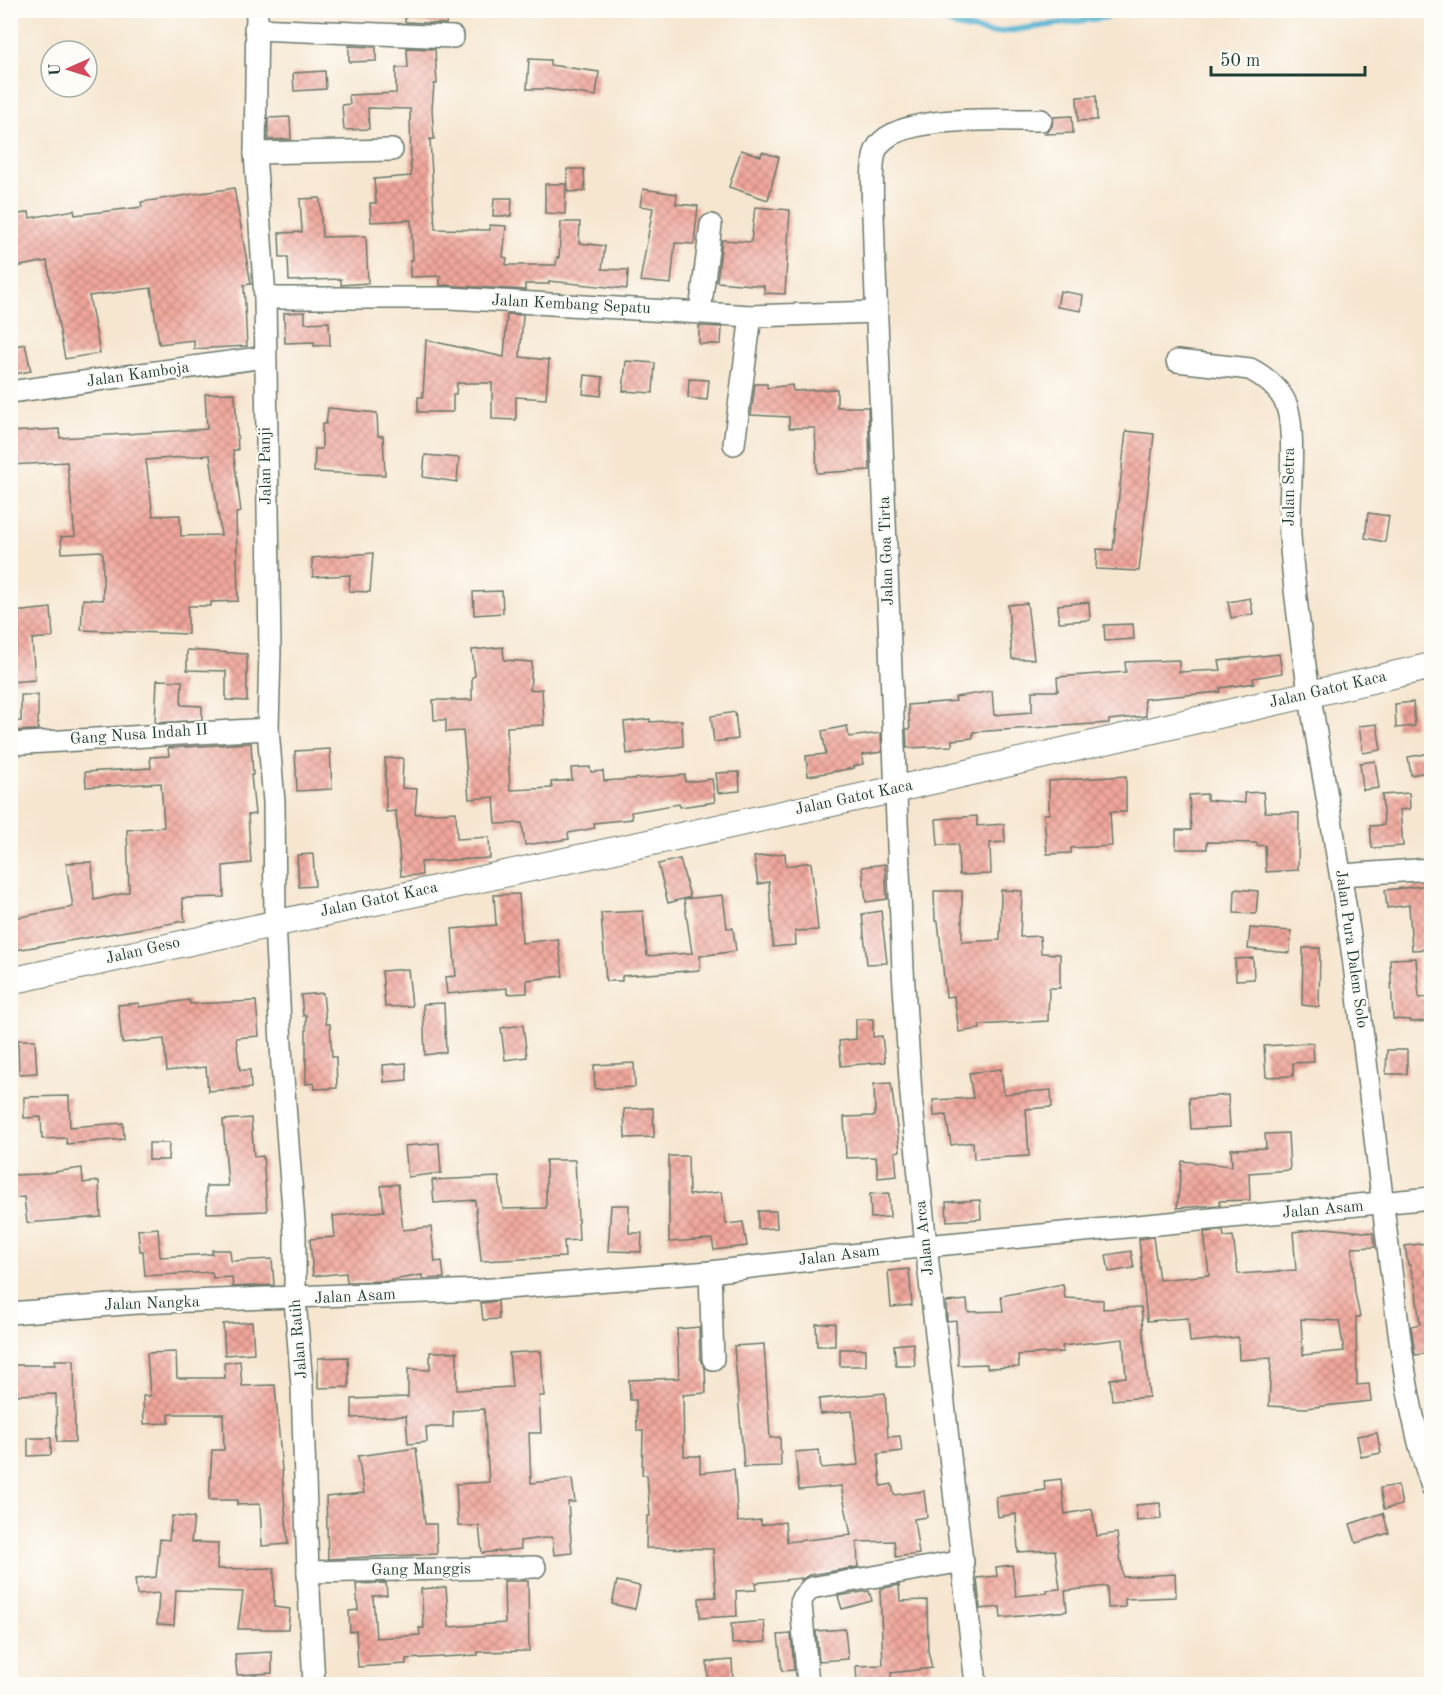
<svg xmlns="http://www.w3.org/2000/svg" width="1442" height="1695" font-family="'Old Standard TT',serif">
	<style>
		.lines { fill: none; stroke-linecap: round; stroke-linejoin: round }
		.stream { stroke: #51b2d0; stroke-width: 6 }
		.building { fill: url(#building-cross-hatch); fill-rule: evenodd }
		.minor-casing { stroke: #6a786b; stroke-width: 24 }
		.major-casing { stroke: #6a786b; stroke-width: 28 }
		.minor { stroke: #fff; stroke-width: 21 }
		.major { stroke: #fff; stroke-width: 26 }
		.labels { text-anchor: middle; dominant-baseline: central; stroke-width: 4.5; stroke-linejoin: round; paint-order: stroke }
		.street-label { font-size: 16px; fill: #1f3d34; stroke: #fdfcf7 }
	</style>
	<defs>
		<pattern id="building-cross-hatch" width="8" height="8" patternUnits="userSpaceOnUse" patternTransform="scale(1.5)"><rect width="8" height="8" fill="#f1a69b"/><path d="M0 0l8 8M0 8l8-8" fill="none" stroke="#c3887f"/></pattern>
	</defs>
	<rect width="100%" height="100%" fill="#fdfcf7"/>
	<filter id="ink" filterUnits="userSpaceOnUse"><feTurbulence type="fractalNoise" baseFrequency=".0167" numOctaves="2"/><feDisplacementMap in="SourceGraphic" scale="12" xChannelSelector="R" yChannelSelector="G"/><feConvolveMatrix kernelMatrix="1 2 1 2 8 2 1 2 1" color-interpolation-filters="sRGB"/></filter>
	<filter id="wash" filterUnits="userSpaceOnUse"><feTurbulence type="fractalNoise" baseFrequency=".008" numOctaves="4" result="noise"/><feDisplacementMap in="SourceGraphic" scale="24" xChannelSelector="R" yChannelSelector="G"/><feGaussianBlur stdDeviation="1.35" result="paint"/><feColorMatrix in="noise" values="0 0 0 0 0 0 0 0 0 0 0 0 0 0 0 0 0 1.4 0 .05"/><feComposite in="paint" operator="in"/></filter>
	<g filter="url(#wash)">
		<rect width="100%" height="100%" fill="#f6e6d0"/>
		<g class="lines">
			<polyline class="stream" points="924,10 956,26 992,33 1107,17 1125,10"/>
		</g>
		<g id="blocks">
			<g class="building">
				<polygon points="406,10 448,10 446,24 405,22"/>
				<polygon points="349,46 376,47 376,61 349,62"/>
				<polygon points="407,48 435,49 437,84 434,84 432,109 434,139 430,139 435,229 490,230 490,225 506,226 503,257 507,258 506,265 556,265 557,257 559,258 561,222 580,222 579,243 605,246 602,269 628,270 627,289 549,281 549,284 525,284 525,290 440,285 440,276 410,277 410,260 413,260 411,220 371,222 370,203 376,203 374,179 411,176 410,109 368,108 369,129 344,130 342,105 350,104 349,95 396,93 396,68 408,68"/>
				<polygon points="529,59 550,60 550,65 599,72 596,96 548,89 527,89"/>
				<polygon points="325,71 326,89 294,91 293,73"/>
				<polygon points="1096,96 1097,120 1078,121 1077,97"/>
				<polygon points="1072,116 1073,133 1045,134 1052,126 1053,117"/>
				<polygon points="290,117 291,139 268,140 268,118"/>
				<polygon points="741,150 761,156 762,152 779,157 768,200 729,187"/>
				<polygon points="567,169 584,169 585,191 568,192"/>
				<polygon points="545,184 566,184 565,214 545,213"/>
				<polygon points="234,188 251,284 244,285 247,346 194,349 194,340 159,344 151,288 89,296 100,353 65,359 47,261 10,268 10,216 29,212 30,218 74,210 75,215 142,207 141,202"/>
				<polygon points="643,189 677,194 676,204 698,206 694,244 675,243 671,284 640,281 653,208 640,206"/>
				<polygon points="320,198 322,237 366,236 368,283 341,285 341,279 289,281 288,257 280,257 279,233 302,232 300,199"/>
				<polygon points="494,198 512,198 511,216 493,216"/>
				<polygon points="755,207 790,210 785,294 764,293 764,286 717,282 722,240 751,242"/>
				<polygon points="1060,291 1083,295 1081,311 1057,307"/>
				<polygon points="305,312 305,323 329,322 330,345 314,346 314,342 285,343 284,313"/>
				<polygon points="507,314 523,315 520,357 549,360 546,399 516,397 516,420 492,419 492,383 457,383 456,394 453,394 453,412 418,412 418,397 423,397 426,340 504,357"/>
				<polygon points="699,326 722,327 721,344 699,344"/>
				<polygon points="25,344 31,371 10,375 10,347"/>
				<polygon points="626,361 655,363 653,393 623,391"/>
				<polygon points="585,375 603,377 601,396 583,394"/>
				<polygon points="689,379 709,380 707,400 688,398"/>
				<polygon points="755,384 767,384 767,388 792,385 793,391 837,389 837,407 868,407 870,470 817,473 815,428 789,428 789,417 751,415"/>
				<path d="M 235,393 L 238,450 L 233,450 L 241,512 L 236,513 L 238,601 L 211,602 L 211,606 L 188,606 L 188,634 L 81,630 L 83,599 L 103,600 L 103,554 L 100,551 L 62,553 L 61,537 L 75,536 L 67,462 L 10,465 L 10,432 L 59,429 L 60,438 L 207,429 L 205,394 ZM 210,455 L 221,535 L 181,536 L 180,515 L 153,516 L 146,460 Z"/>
				<polygon points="328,408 377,413 378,436 383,436 385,475 314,472 315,449 322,449 322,424 326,424"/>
				<polygon points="1126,431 1154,434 1139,571 1096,569 1097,549 1113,550"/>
				<polygon points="425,455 459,458 457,482 423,477"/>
				<polygon points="1368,513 1389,516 1385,542 1365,538"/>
				<polygon points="373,553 370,592 349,591 350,575 313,577 312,558"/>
				<polygon points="502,591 503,613 474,615 473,592"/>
				<polygon points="1250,598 1253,614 1231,618 1228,602"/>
				<polygon points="1089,602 1090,620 1059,622 1058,605"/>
				<polygon points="1027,603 1034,659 1012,659 1008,605"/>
				<polygon points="51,608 53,637 32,639 35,680 10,682 10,649 16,648 14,612"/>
				<polygon points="1133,624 1134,639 1105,641 1104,625"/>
				<polygon points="503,647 504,660 532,662 530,690 542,689 544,725 507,727 510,790 552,788 551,782 572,780 571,768 590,767 591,772 603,771 604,781 685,775 685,782 712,779 715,802 680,807 679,804 631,812 632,819 594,823 595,828 568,833 569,839 525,845 522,823 496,824 494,797 469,799 463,731 446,732 446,720 434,720 433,700 472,700 472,677 475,676 472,650"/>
				<polygon points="187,650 247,654 247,701 226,700 226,671 187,670"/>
				<polygon points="1279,654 1282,673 1253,678 1254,683 1220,688 1220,692 1144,699 1146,716 1109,720 1109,723 973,732 973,738 952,740 952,746 907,748 906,729 910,729 908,705 956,701 955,697 992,691 994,715 1032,712 1032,691 1058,691 1057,677 1126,672 1125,662 1179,660 1179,672 1221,670 1219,661"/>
				<polygon points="157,680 182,681 181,705 202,706 202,720 155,723"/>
				<polygon points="21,695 38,695 38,730 10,731 10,722 21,721"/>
				<polygon points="1413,702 1415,726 1396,728 1395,704"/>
				<polygon points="735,712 738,739 714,742 711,716"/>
				<polygon points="650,719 650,722 682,720 683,746 627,754 624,722"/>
				<polygon points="1377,724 1381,750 1363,753 1359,726"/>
				<polygon points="847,726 849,737 881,733 882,752 862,755 863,764 854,766 854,768 808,776 806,756 826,754 822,731"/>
				<polygon points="251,743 253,775 251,775 255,814 248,815 251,863 223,866 224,897 182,898 185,921 10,951 10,919 73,907 66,863 92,862 94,900 129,892 127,830 164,827 161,783 86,787 85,772 151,768 150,757 169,756 168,748"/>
				<polygon points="330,749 332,789 297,791 295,751"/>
				<polygon points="1431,753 1431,771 1411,775 1408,757"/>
				<polygon points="385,758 403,758 402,788 417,789 415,814 456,812 457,839 489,837 490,858 421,862 422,875 401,876 396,811 386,812"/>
				<polygon points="1375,761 1379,788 1363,790 1360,763"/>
				<polygon points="739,772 740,791 718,793 716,773"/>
				<polygon points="1126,776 1126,812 1110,812 1112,846 1071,848 1071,853 1047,854 1044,814 1049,814 1049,781"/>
				<polygon points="1263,792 1265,812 1299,813 1298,870 1266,872 1265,845 1257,846 1257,843 1207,842 1207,849 1176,849 1176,830 1191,830 1189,795 1207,794 1207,800 1245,803 1244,793"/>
				<polygon points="1409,793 1410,809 1400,810 1403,846 1372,848 1370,826 1384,825 1382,795"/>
				<polygon points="977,816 977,826 1004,824 1005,842 990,843 991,874 959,875 958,844 938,845 936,819"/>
				<polygon points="785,853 786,866 811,862 818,930 795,931 796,945 773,947 769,882 758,884 754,857"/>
				<polygon points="313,854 315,886 299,887 297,855"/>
				<polygon points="680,859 690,897 668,903 658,864"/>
				<polygon points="885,864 887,899 866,902 862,867"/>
				<polygon points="1431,885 1431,949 1412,950 1409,905 1387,908 1385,890"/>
				<polygon points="1235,889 1258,891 1256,914 1234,913"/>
				<polygon points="1001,890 1022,891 1020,937 1040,936 1041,953 1060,954 1060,988 1049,988 1048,1021 979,1025 980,1029 959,1032 954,996 946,997 938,921 935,921 934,891 962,891 962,942 1000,940"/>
				<polygon points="519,894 522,943 558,939 563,976 527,980 527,993 507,994 507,988 447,994 445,977 456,976 452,929 496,925 494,895"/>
				<polygon points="723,895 727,928 733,928 736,951 700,956 700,970 622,976 622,981 606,981 601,913 643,911 647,956 692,953 684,899"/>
				<polygon points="881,911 887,963 867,964 862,914"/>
				<polygon points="1250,928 1291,931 1290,953 1248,949"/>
				<polygon points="1303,948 1320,948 1319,1007 1302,1005"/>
				<polygon points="1253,958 1254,979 1236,980 1235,959"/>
				<polygon points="1416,958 1419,998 1431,997 1431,1021 1410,1022 1410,1020 1393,1019 1390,959"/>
				<polygon points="408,969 412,1006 385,1007 382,971"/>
				<polygon points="323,993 326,1024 330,1024 332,1057 336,1057 337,1088 315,1089 314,1083 306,1084 306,1015 303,1016 301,995"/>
				<polygon points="189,1000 190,1004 256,1001 259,1036 236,1038 240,1070 250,1070 251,1088 208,1091 206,1067 167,1071 164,1039 122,1043 118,1005 139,1003 139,1007"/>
				<polygon points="444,1003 446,1052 425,1055 423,1004"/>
				<polygon points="856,1019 873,1019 873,1037 882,1036 885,1062 841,1066 839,1041 856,1039"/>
				<polygon points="523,1025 527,1057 505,1060 501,1028"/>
				<polygon points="18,1040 35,1040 37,1073 19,1074"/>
				<polygon points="1313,1043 1314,1062 1293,1063 1293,1076 1266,1077 1264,1046"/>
				<polygon points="1387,1050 1407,1050 1407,1074 1386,1074"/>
				<polygon points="406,1063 407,1080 384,1082 383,1065"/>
				<polygon points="634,1063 635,1087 595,1089 594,1065"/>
				<polygon points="1001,1069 1004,1094 1051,1090 1052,1107 1026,1109 1029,1156 974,1159 973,1142 951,1145 946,1115 934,1116 933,1100 973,1098 969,1073"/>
				<polygon points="891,1083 900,1151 895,1152 897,1176 878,1178 876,1157 846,1158 844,1117 875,1116 874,1084"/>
				<polygon points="1228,1095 1230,1127 1191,1129 1189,1098"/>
				<polygon points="69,1096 70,1127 123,1123 124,1139 67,1144 66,1138 42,1139 41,1117 24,1118 24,1097"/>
				<polygon points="653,1108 654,1137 625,1138 624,1109"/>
				<polygon points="251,1118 254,1157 263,1156 267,1211 207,1213 206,1186 228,1186 223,1120"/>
				<polygon points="1288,1133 1290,1170 1249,1173 1250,1200 1219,1201 1220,1205 1177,1208 1182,1161 1232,1166 1231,1149 1266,1148 1265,1134"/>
				<polygon points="149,1143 169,1143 168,1160 149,1160"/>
				<polygon points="439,1143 441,1173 408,1177 405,1146"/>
				<polygon points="669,1156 688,1156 689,1195 722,1192 726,1224 743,1222 747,1246 714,1250 712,1239 669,1242"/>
				<polygon points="546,1160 575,1160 579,1240 564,1241 565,1257 481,1261 475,1200 434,1203 432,1180 499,1177 503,1209 546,1208"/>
				<polygon points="82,1168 83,1183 99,1181 101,1217 27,1223 24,1197 12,1198 11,1175 39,1174"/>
				<polygon points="398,1184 403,1230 431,1227 435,1262 442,1261 444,1278 422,1279 422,1275 387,1281 347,1282 346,1273 313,1276 310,1239 335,1237 333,1216 384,1211 381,1186"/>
				<polygon points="889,1193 890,1217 871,1218 870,1194"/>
				<polygon points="980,1200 981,1219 947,1221 946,1202"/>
				<polygon points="611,1205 629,1205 629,1233 642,1233 641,1252 608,1251"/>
				<polygon points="758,1211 776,1211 777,1228 758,1229"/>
				<polygon points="158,1228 160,1257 212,1254 212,1250 230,1250 231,1261 272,1259 274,1285 233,1287 232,1277 213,1278 212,1272 145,1276 143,1251 140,1251 138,1230"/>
				<path d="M 1326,1228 L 1373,1233 L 1375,1247 L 1352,1248 L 1355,1293 L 1360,1317 L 1356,1317 L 1357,1385 L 1369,1384 L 1371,1401 L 1305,1408 L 1269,1406 L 1271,1358 L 1239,1360 L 1238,1337 L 1190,1342 L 1188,1318 L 1147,1321 L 1139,1239 L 1153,1237 L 1159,1280 L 1209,1275 L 1204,1232 L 1223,1231 L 1224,1237 L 1233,1236 L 1238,1274 L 1296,1270 L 1293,1232 ZM 1301,1319 L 1339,1321 L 1344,1351 L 1303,1355 Z"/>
				<polygon points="1426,1243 1429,1270 1431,1269 1431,1353 1415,1355 1411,1326 1420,1324 1415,1285 1410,1265 1408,1265 1405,1246"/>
				<polygon points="1131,1251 1134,1268 1109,1272 1106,1255"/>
				<polygon points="909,1269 912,1305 891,1307 888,1271"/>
				<polygon points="1063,1284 1065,1298 1103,1300 1103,1309 1141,1307 1149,1397 1112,1400 1110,1379 1126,1377 1123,1339 1062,1346 1063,1352 1018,1355 1019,1367 987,1368 987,1364 958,1365 956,1320 947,1321 946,1302 967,1300 968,1312 1003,1311 1001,1296"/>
				<polygon points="498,1301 499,1319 483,1320 481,1303"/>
				<polygon points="252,1322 254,1353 225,1355 223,1324"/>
				<polygon points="835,1323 835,1346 817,1346 816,1324"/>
				<polygon points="699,1327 700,1359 705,1368 706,1393 683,1395 684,1456 700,1456 700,1473 734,1469 738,1522 761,1520 761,1525 785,1522 787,1542 851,1535 841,1486 799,1490 795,1452 819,1450 821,1468 858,1465 852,1411 820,1414 819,1399 885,1393 888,1437 900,1436 902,1451 878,1454 881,1486 892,1484 894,1495 924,1491 927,1517 914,1519 919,1554 896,1557 894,1541 857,1542 858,1567 809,1575 801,1580 801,1578 755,1583 756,1590 736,1591 737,1616 700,1618 699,1598 716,1597 713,1549 646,1548 647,1516 650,1516 647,1475 642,1475 643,1431 637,1431 636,1400 630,1400 629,1380 679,1378 677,1329"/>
				<polygon points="913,1343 915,1366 896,1366 894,1345"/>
				<polygon points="764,1344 770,1438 780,1437 781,1466 744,1467 734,1346"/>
				<rect x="840" y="1349" width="26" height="17"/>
				<polygon points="541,1351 544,1396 539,1396 541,1433 529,1433 531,1483 572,1479 575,1502 568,1502 572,1553 554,1555 552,1537 520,1541 521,1549 482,1553 479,1526 458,1526 456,1484 489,1482 484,1409 453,1411 453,1427 426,1427 427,1442 408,1444 406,1416 352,1418 352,1399 408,1397 408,1369 430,1370 430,1352 457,1352 457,1390 512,1387 509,1353"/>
				<polygon points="176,1352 177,1378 225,1378 224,1363 240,1361 242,1386 275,1385 288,1544 262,1546 260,1504 237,1505 237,1500 209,1500 212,1450 224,1450 223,1414 169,1414 169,1423 144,1424 143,1396 150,1396 147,1353"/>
				<polygon points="348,1357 349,1387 318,1388 318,1358"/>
				<polygon points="55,1360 74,1360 75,1442 57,1442 56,1394 10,1395 10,1365 55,1365"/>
				<polygon points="1377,1433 1381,1453 1361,1457 1357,1436"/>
				<polygon points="28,1438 51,1438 51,1455 28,1456"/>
				<polygon points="416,1448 425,1524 436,1524 437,1554 328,1559 326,1497 364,1493 358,1456"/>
				<polygon points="1061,1479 1065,1514 1092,1509 1097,1536 1117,1533 1123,1577 1175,1574 1176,1597 1125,1599 1125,1607 1108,1608 1107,1586 1065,1591 1067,1611 1001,1618 1000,1607 980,1609 977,1578 997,1576 996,1567 1012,1565 1016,1596 1047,1593 1046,1590 1060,1589 1055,1550 1018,1552 1016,1514 998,1517 996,1497 1045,1490 1044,1481"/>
				<polygon points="1398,1485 1402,1505 1384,1509 1380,1488"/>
				<polygon points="1160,1503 1161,1519 1137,1521 1136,1505"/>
				<polygon points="1383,1513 1389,1533 1356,1543 1350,1524"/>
				<polygon points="172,1516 194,1518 191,1542 218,1543 217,1569 274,1568 274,1607 290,1609 288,1629 238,1629 243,1592 176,1590 174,1625 157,1624 159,1593 137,1595 135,1579 156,1577 160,1539 169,1540"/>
				<polygon points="504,1581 528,1581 529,1651 478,1652 478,1655 406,1659 406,1664 358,1667 356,1631 350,1632 349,1611 358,1610 356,1584 386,1583 387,1595 373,1596 376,1638 420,1635 419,1628 424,1628 421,1589 446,1587 449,1627 505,1623"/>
				<polygon points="617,1581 640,1586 635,1609 612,1604"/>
				<polygon points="899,1585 900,1601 927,1600 928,1651 932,1668 891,1673 891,1681 857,1683 856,1666 883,1665 880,1589"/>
				<polygon points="869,1591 872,1601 842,1609 838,1596"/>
				<polygon points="764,1621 766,1642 732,1644 731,1624"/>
				<polygon points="845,1629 848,1659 819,1661 816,1631"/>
				<polygon points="791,1634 794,1670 782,1671 778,1635"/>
				<polygon points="272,1652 272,1673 237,1675 235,1654"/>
				<polygon points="732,1660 733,1679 708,1680 707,1662"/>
			</g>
		</g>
	</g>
	<g filter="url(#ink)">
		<use href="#blocks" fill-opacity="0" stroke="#6a786b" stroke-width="1.5"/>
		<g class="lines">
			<g class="minor-casing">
				<g id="minor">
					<polyline points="257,10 255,153 265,298 270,651 268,729 274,802 275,922 282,1065 295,1235 295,1300 302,1386 308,1572 314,1684"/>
					<polyline points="255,29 453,37"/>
					<polyline points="255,153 392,150"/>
					<polyline points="265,298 450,298 751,316 877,312"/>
					<polyline points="700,312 711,225"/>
					<path d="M 1177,361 L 1250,369 C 1264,376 1280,389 1286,404 C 1297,431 1288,504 1290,536 C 1301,686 1338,832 1356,981 C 1369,1080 1379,1179 1392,1278 C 1401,1349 1409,1419 1432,1487"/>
					<polyline points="10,392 265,357"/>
					<polyline points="734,444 751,316"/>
					<polyline points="10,744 268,729"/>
					<polyline points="1341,875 1432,869"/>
					<polyline points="710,1272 713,1359"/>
					<polyline points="10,1313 137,1303 480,1290 710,1272 926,1246 1432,1198"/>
					<polyline points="308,1572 535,1567"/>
					<polyline points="808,1684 801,1604 802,1598 811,1588 963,1561"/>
					<path d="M 976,1684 L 926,1246 L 911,1095 L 903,970 L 874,246 C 874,225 869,166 876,150 C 892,112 1006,121 1041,120"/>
				</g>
			</g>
			<g class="major-casing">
				<polyline id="major" points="10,981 897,789 1432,666"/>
			</g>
			<use href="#minor" class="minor"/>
			<use href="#major" class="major"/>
		</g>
	</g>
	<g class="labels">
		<g class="street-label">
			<text transform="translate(571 305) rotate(3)">Jalan Kembang Sepatu</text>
			<text transform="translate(138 375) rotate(-8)">Jalan Kamboja</text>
			<text transform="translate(266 466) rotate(-91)">Jalan Panji</text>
			<text transform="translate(1290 487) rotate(-90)">Jalan Setra</text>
			<text transform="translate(887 551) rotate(-92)">Jalan Goa Tirta</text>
			<text transform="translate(1328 690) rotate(-13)">Jalan Gatot Kaca</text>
			<text transform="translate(139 735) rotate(-4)">Gang Nusa Indah II</text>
			<text transform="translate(854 798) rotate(-12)">Jalan Gatot Kaca</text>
			<text transform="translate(379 900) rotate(-12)">Jalan Gatot Kaca</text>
			<text transform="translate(1351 949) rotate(82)">Jalan Pura Dalem Solo</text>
			<text transform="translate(143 951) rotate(-13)">Jalan Geso</text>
			<text transform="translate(1323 1210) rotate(-5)">Jalan Asam</text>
			<text transform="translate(925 1238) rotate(-96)">Jalan Arca</text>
			<text transform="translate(839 1256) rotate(-7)">Jalan Asam</text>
			<text transform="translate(355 1297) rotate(-3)">Jalan Asam</text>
			<text transform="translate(152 1304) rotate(-2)">Jalan Nangka</text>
			<text transform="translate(299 1339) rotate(-95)">Jalan Ratih</text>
			<text transform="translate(421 1570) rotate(-1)">Gang Manggis</text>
		</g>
	</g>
	<rect width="1442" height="1695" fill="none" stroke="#fdfcf7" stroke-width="36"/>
	<g transform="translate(69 69) rotate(267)"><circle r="28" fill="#fdfcf7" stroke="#a4b0a9" stroke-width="1.5"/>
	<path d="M0-4.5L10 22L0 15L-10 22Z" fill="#d1495b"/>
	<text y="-9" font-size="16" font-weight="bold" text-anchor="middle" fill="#1f3d34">U</text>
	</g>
	<path d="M1211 66v9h154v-9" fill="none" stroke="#1f3d34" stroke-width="3"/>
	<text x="1220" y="66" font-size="18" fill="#1f3d34" stroke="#fdfcf7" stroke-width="4.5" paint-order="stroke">50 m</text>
</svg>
